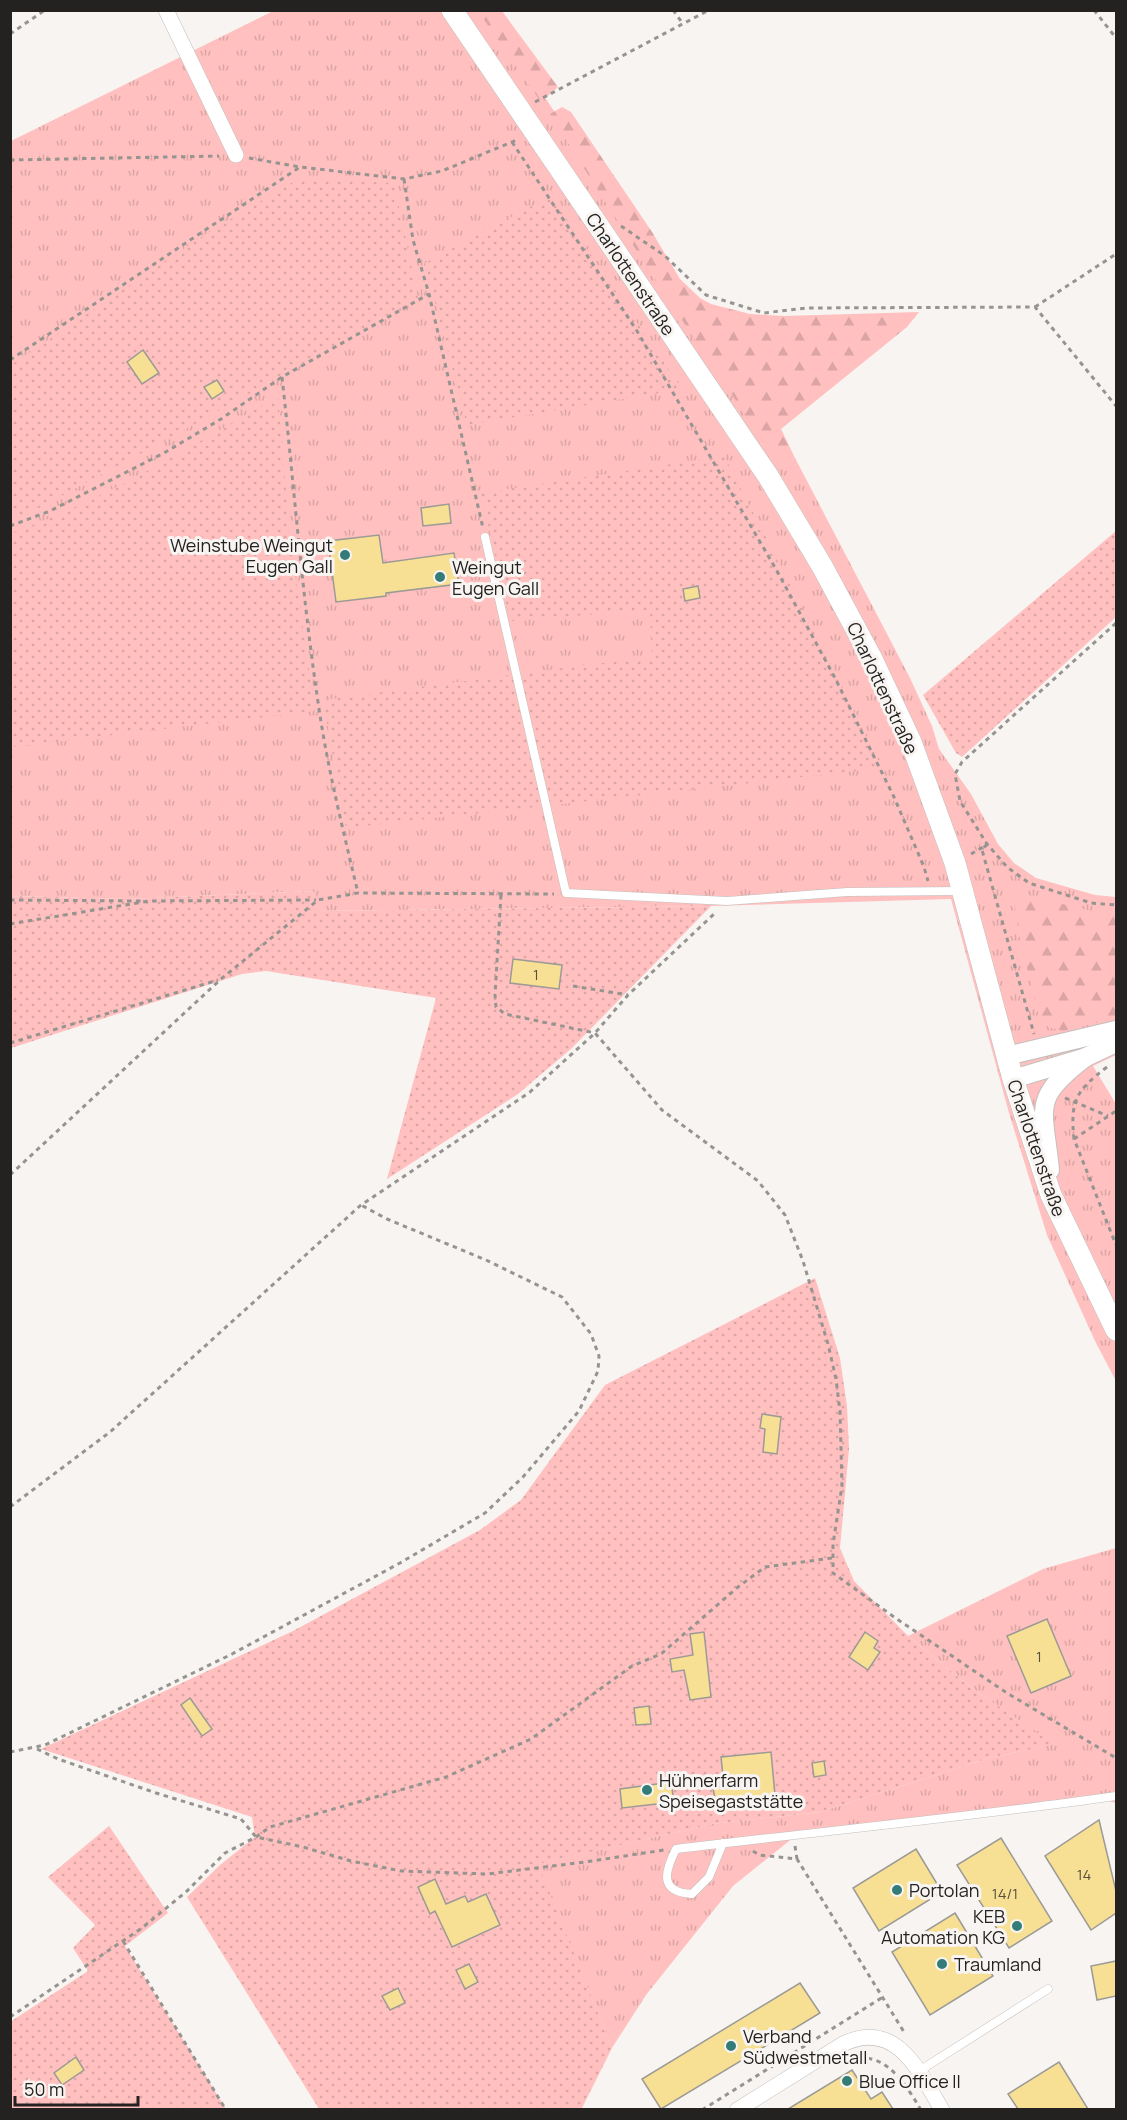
<svg xmlns="http://www.w3.org/2000/svg" width="1127" height="2120" font-family="Manrope,sans-serif">
	<style>
		.grass { fill: url(#grass-tufts) }
		.forest { fill: url(#forest-firs) }
		.garden { fill: url(#garden-dots) }
		.building { fill: #f7df94; stroke: #9c9a96; stroke-width: 1.5 }
		.lines { fill: none; stroke-linecap: round; stroke-linejoin: round }
		.service-casing { stroke: #c3bfbc; stroke-width: 9 }
		.minor-casing { stroke: #c3bfbc; stroke-width: 16 }
		.tertiary-casing { stroke: #c3bfbc; stroke-width: 20 }
		.secondary-casing { stroke: #c3bfbc; stroke-width: 22 }
		.path { stroke: #969491; stroke-width: 3; stroke-dasharray: 4.5 4.5; stroke-linecap: butt }
		.service { stroke: #fff; stroke-width: 8 }
		.minor { stroke: #fff; stroke-width: 15 }
		.tertiary { stroke: #fff; stroke-width: 18 }
		.secondary { stroke: #fff; stroke-width: 21 }
		.poi-dot { fill: #347c78; stroke: #f8f4f1; stroke-width: 2 }
		.labels { text-anchor: middle; dominant-baseline: central; stroke-width: 6; stroke-linejoin: round; paint-order: stroke }
		.number-label { font-size: 15px; fill: #58513e }
		.street-label { font-size: 18px; fill: #232221; stroke: #f8f4f1 }
		.poi-label { font-size: 18px; fill: #232221; stroke: #f8f4f1; text-anchor: start }
	</style>
	<defs>
		<pattern id="grass-tufts" width="24" height="20" patternUnits="userSpaceOnUse" patternTransform="scale(1.5)"><rect width="24" height="20" fill="#ffc0bf"/><path d="M3 7l-1-3M5 7V3M7 7l1-3M15 17l-1-3M17 17v-4M19 17l1-3" fill="none" stroke="#daa5a4"/></pattern>
		<pattern id="forest-firs" width="22" height="20" patternUnits="userSpaceOnUse" patternTransform="scale(1.5)"><rect width="22" height="20" fill="#ffc0bf"/><path d="M5 1l3.5 6h-7zM16 11l3.5 6h-7z" fill="#daa5a4"/></pattern>
		<pattern id="garden-dots" width="8" height="8" patternUnits="userSpaceOnUse" patternTransform="scale(1.5)"><rect width="8" height="8" fill="#ffc0bf"/><path d="M2 2h.1M6 6h.1" fill="none" stroke="#daa5a4" stroke-width="1.8" stroke-linecap="round"/></pattern>
	</defs>
	<rect width="100%" height="100%" fill="#f8f4f1"/>
	<g class="grass">
		<polygon points="275,10 441,11 527,135 449,11 487,11 789,462 795,458 909,676 932,726 939,749 971,794 998,844 1014,863 1036,878 1095,895 1116,897 1116,1055 1093,1066 1116,1104 1116,1381 1095,1341 1047,1235 1009,1113 951,899 711,906 314,911 315,891 128,899 11,896 11,141"/>
		<polygon points="1116,1548 1116,1803 1109,1801 794,1837 733,1886 646,1995 612,2048 537,1864 712,1824 820,1812 989,1758 1053,1744 969,1686 908,1636 1043,1569"/>
	</g>
	<g class="forest">
		<polygon points="478,11 502,11 558,87 541,102"/>
		<path d="M 562,107 L 571,112 L 652,232 L 680,279 L 700,298 L 711,304 L 750,314 L 784,316 L 919,312 L 907,327 L 781,429 L 795,458 L 782,467 C 701,352 625,234 550,114 Z"/>
		<polygon points="1021,894 1116,917 1116,1018 1063,1031 1048,1027 1038,1013 1019,935 1014,900"/>
	</g>
	<g class="garden">
		<polygon points="298,179 394,183 418,298 179,433 35,510 11,519 11,365 206,234"/>
		<polygon points="551,196 682,389 467,425 425,263"/>
		<path d="M 278,396 L 290,539 L 315,711 L 11,747 L 11,533 C 105,500 192,446 278,396 Z"/>
		<polygon points="724,456 884,768 346,828 323,700 592,664 652,658 650,610 510,621 481,493"/>
		<polygon points="1116,531 1116,617 962,757 956,753 923,695"/>
		<polygon points="315,891 315,911 711,906 572,1048 518,1094 387,1179 436,998 266,971 242,974 11,1048 11,896 128,899"/>
		<polygon points="815,1278 840,1358 847,1406 849,1449 840,1548 854,1581 908,1636 969,1686 1054,1744 989,1758 820,1812 712,1824 538,1864 612,2048 581,2110 319,2109 187,1897 220,1865 255,1837 252,1817 41,1749 293,1631 480,1530 521,1500 605,1385"/>
		<polygon points="109,1826 168,1913 125,1946 226,2109 11,2109 10,2022 88,1971 73,1948 95,1925 48,1877"/>
	</g>
	<g class="building">
		<polygon points="143,350 159,373 142,384 127,362"/>
		<polygon points="217,380 224,391 212,399 204,387"/>
		<polygon points="449,504 451,523 423,526 421,508"/>
		<polygon points="379,535 383,563 454,553 459,584 386,593 386,596 336,602 328,541"/>
		<polygon points="698,586 700,598 685,601 683,589"/>
		<polygon points="513,959 562,965 559,989 510,983"/>
		<polygon points="762,1414 781,1417 777,1454 763,1452 765,1429 760,1428"/>
		<polygon points="1047,1619 1071,1676 1031,1693 1007,1636"/>
		<polygon points="704,1632 711,1697 690,1700 684,1670 672,1672 670,1659 693,1655 690,1634"/>
		<polygon points="865,1632 878,1641 874,1648 880,1652 868,1670 849,1657"/>
		<polygon points="190,1698 212,1729 202,1736 181,1705"/>
		<polygon points="649,1706 651,1724 636,1725 634,1708"/>
		<polygon points="771,1752 775,1795 716,1805 713,1788 724,1786 721,1757"/>
		<polygon points="824,1761 826,1775 814,1777 812,1763"/>
		<polygon points="671,1782 674,1802 622,1808 620,1789"/>
		<polygon points="1099,1820 1116,1891 1116,1913 1091,1930 1045,1856"/>
		<polygon points="1001,1838 1052,1921 1009,1948 957,1865"/>
		<polygon points="916,1849 942,1892 879,1931 853,1888"/>
		<polygon points="435,1879 446,1904 465,1896 468,1902 486,1894 500,1925 452,1947 435,1911 430,1914 418,1887"/>
		<polygon points="955,1913 993,1976 930,2015 892,1952"/>
		<polygon points="1116,1961 1116,1996 1097,2000 1091,1966"/>
		<polygon points="469,1964 478,1982 465,1989 456,1970"/>
		<polygon points="800,1983 820,2013 661,2109 642,2079"/>
		<polygon points="398,1988 405,2003 390,2010 382,1996"/>
		<polygon points="76,2057 84,2070 62,2085 54,2073"/>
		<polygon points="1059,2062 1088,2109 1018,2109 1008,2094"/>
		<polygon points="852,2070 871,2099 882,2092 893,2109 788,2109"/>
	</g>
	<g class="lines">
		<g class="service-casing">
			<g id="service">
				<polyline points="485,537 566,893 727,901 847,892 960,891"/>
				<path d="M 723,1843 L 709,1877 L 692,1894 C 658,1892 665,1871 676,1849 C 823,1831 970,1817 1116,1796"/>
				<polyline points="919,2071 1048,1989"/>
			</g>
		</g>
		<g class="minor-casing">
			<g id="minor">
				<polyline points="166,10 236,155"/>
				<path d="M 737,2110 L 843,2044 C 896,2018 920,2072 942,2110"/>
			</g>
		</g>
		<g class="tertiary-casing">
			<g id="tertiary">
				<polyline points="1007,1056 1116,1030"/>
				<polyline points="1013,1079 1086,1057 1116,1043"/>
				<path d="M 1050,1170 C 1044,1107 1030,1099 1086,1057"/>
			</g>
		</g>
		<g class="secondary-casing">
			<polyline id="secondary" points="452,10 768,476 822,566 872,659 911,742 955,863 1013,1079 1051,1195 1116,1330"/>
		</g>
		<g class="path">
			<polyline points="673,10 683,24"/>
			<polyline points="1094,10 1116,38"/>
			<polyline points="10,34 45,10"/>
			<polyline points="535,102 709,10"/>
			<polyline points="512,142 637,331 777,571 835,678 894,797 924,867 928,881"/>
			<polyline points="249,158 300,167 404,179 442,171 519,139"/>
			<polyline points="10,160 219,156"/>
			<polyline points="404,179 413,240 429,294 483,528"/>
			<polyline points="621,226 665,256 706,295 764,313 806,308 1035,307 1116,406"/>
			<polyline points="1035,307 1116,254"/>
			<polyline points="10,360 300,167"/>
			<path d="M 282,377 C 294,485 302,594 318,702 C 327,766 343,830 358,893"/>
			<polyline points="10,526 50,511 164,453 221,419 282,377 429,294"/>
			<polyline points="1116,623 962,762 955,774 960,801 987,844 1007,867 1029,883 1091,903 1116,905"/>
			<polyline points="987,844 982,850 1034,1034"/>
			<polyline points="971,854 983,847"/>
			<polyline points="501,895 495,995 496,1007 505,1014 595,1033 662,1110 758,1181 785,1215 803,1261 828,1344 836,1379 840,1412 842,1486 833,1544 833,1573 894,1617 1007,1693 1116,1758"/>
			<polyline points="10,900 141,901"/>
			<polyline points="10,924 149,901 316,900"/>
			<polyline points="573,986 628,995"/>
			<polyline points="10,1043 218,980"/>
			<path d="M 1107,1067 C 1076,1091 1070,1100 1074,1139 L 1116,1245"/>
			<polyline points="1065,1098 1108,1116"/>
			<polyline points="1074,1139 1116,1111"/>
			<polyline points="10,1175 221,979 318,900 358,893 554,894"/>
			<polyline points="10,1507 110,1432 361,1205 530,1092 595,1033 628,995 715,913"/>
			<polyline points="37,1749 58,1759 156,1793 241,1819 256,1837 303,1847 351,1861 401,1871 487,1874 585,1862 664,1850"/>
			<polyline points="10,1752 45,1745 232,1654 400,1563 485,1513 523,1477 579,1411 598,1371 599,1356 591,1334 562,1297 486,1260 387,1219 361,1205"/>
			<polyline points="795,1846 797,1859"/>
			<polyline points="753,1851 759,1855 797,1859 904,2032"/>
			<polyline points="123,1941 226,2110"/>
			<polyline points="10,2017 142,1928 187,1891 225,1853 256,1837 270,1827 446,1777 531,1739 632,1666 661,1654 738,1587 765,1567 832,1558"/>
			<path d="M 850,2060 C 885,2049 906,2085 921,2110"/>
			<polyline points="702,2110 883,1997"/>
		</g>
		<use href="#service" class="service"/>
		<use href="#minor" class="minor"/>
		<use href="#tertiary" class="tertiary"/>
		<use href="#secondary" class="secondary"/>
	</g>
	<g class="poi-dot">
		<circle cx="345" cy="555" r="6"/>
		<circle cx="440" cy="577" r="6"/>
		<circle cx="647" cy="1790" r="6"/>
		<circle cx="897" cy="1890" r="6"/>
		<circle cx="1017" cy="1926" r="6"/>
		<circle cx="942" cy="1964" r="6"/>
		<circle cx="731" cy="2046" r="6"/>
		<circle cx="847" cy="2081" r="6"/>
	</g>
	<g class="labels">
		<g class="number-label">
			<text x="536" y="974">1</text>
			<text x="1039" y="1656">1</text>
			<text x="1084" y="1874">14</text>
			<text x="1005" y="1893">14/1</text>
		</g>
		<g class="street-label">
			<text transform="translate(631 274) rotate(56)">Charlottenstraße</text>
			<text transform="translate(883 688) rotate(65)">Charlottenstraße</text>
			<text transform="translate(1037 1148) rotate(71)">Charlottenstraße</text>
		</g>
		<g class="poi-label">
			<text x="333" y="545" text-anchor="end">Weinstube Weingut<tspan x="333" dy="21">Eugen Gall</tspan></text>
			<text x="452" y="567">Weingut<tspan x="452" dy="21">Eugen Gall</tspan></text>
			<text x="659" y="1780">Hühnerfarm<tspan x="659" dy="21">Speisegaststätte</tspan></text>
			<text x="909" y="1890">Portolan</text>
			<text x="1005" y="1916" text-anchor="end">KEB<tspan x="1005" dy="21">Automation KG</tspan></text>
			<text x="954" y="1964">Traumland</text>
			<text x="743" y="2036">Verband<tspan x="743" dy="21">Südwestmetall</tspan></text>
			<text x="859" y="2081">Blue Office II</text>
		</g>
	</g>
	<rect width="1127" height="2120" fill="none" stroke="#232221" stroke-width="24"/>
	<path d="M15 2096v9h123v-9" fill="none" stroke="#232221" stroke-width="3"/>
	<text x="24" y="2096" font-size="18" fill="#232221" stroke="#f8f4f1" stroke-width="4.5" paint-order="stroke">50 m</text>
</svg>
